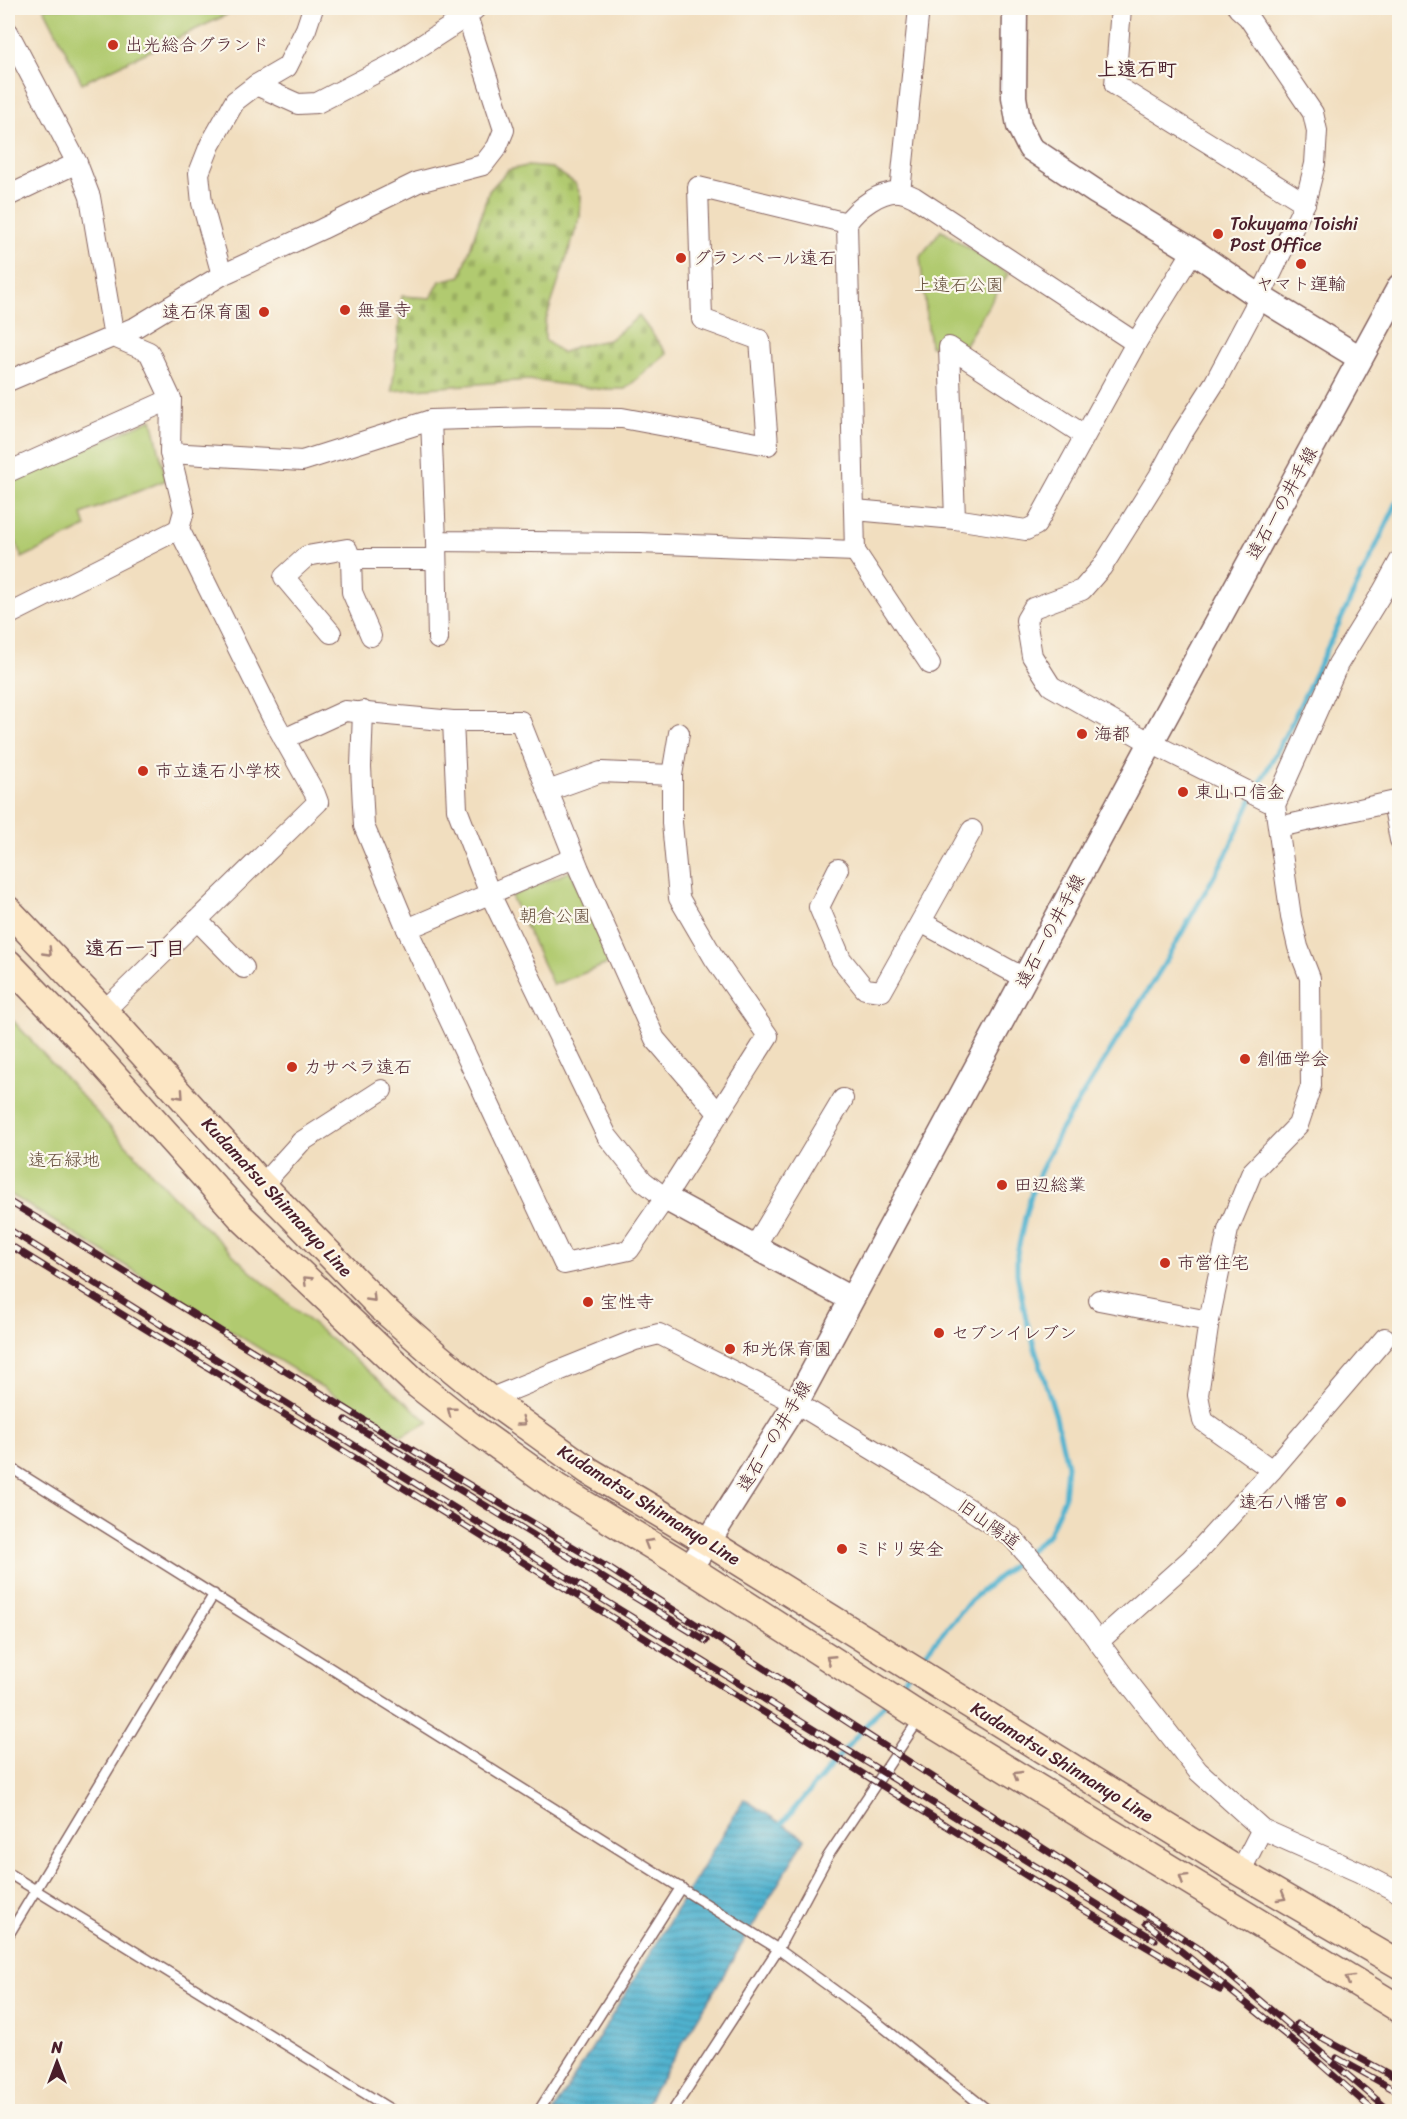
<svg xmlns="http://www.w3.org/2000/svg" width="1407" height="2119" font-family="Sriracha,'Klee One',sans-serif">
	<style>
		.green { fill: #b1ca70; stroke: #7e744e; stroke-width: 1.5 }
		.cemetery { fill: url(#cemetery-stones); stroke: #7e744e; stroke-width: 1.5 }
		.water { fill: url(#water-rules); stroke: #4d687d; stroke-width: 1.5 }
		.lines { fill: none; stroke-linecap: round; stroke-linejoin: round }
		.stream { stroke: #50b2cf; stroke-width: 5 }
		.service-casing { stroke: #84625f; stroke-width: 12 }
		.minor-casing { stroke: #84625f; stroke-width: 22 }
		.tertiary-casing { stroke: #84625f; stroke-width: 27 }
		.secondary-casing { stroke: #84625f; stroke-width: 30 }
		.service { stroke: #fff; stroke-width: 9 }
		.minor { stroke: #fff; stroke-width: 20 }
		.tertiary { stroke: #fff; stroke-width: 24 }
		.secondary { stroke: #fce6c4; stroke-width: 27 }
		.rail-casing { stroke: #4a1f2b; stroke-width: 7 }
		.rail { stroke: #fbf7ec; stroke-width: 4.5; stroke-dasharray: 14; stroke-linecap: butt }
		.oneway { stroke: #a38278 }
		.poi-dot { fill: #c8321e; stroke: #fbf7ec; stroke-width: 2 }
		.labels { text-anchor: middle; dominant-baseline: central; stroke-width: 4.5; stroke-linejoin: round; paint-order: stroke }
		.poi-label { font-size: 18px; fill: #4a1f2b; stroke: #fbf7ec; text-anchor: start }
		.park-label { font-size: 18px; fill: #695240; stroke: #fbf7ec }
		.street-label { font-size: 18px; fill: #4a1f2b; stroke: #fbf7ec }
		.neighbourhood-label { font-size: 20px; font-weight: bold; fill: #4a1f2b; stroke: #fbf7ec }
	</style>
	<defs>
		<pattern id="cemetery-stones" width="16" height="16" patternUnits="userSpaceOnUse" patternTransform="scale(1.5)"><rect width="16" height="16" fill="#b1ca70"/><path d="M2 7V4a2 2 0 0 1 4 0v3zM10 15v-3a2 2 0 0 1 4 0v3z" fill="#9aad61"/></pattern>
		<pattern id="water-rules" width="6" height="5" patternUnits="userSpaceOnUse" patternTransform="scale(1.5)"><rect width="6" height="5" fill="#50b2cf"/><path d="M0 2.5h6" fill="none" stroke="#4490a8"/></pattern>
	</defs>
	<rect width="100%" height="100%" fill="#fbf7ec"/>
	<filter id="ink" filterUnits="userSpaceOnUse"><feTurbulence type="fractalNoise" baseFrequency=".0167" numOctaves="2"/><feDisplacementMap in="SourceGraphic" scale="12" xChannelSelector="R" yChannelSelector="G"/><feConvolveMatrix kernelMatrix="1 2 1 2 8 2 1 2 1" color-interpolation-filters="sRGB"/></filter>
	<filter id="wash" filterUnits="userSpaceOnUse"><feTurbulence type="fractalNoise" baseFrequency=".008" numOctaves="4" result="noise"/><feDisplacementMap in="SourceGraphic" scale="24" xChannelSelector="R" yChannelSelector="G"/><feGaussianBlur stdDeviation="1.35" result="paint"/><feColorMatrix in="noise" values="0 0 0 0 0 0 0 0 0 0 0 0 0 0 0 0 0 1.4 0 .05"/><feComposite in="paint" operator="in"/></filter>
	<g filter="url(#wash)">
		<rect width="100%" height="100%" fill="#f1debf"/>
		<g class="green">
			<polygon points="44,8 241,8 82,83"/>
			<polygon points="941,230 1008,274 964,346 943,337 940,346 930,346 920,257"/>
			<polygon points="152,419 166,480 82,514 86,527 22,558 8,522 8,482"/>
			<polygon points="571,871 610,963 553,985 511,896"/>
			<polygon points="8,1015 172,1195 250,1271 429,1422 401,1436 8,1193"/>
		</g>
		<polygon class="cemetery" points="527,166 552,168 575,183 581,196 580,217 545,323 545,340 562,353 577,346 609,340 639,316 667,354 625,389 598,389 528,380 392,391 402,296 431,298 440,281 461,276 489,191 508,170"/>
		<polygon class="water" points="744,1799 805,1839 642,2111 553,2112"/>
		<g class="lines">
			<g class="stream">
				<polyline points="1256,791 1290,726 1400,496"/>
				<polyline points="1029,1551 1049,1534 1064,1498 1067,1465 1056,1417 1026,1319 1017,1274 1017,1254 1026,1213 1034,1185 1060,1131 1163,966 1226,855 1252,799"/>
				<polyline points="917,1663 970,1601 1022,1557"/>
				<polyline points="895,1691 908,1675"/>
				<polyline points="778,1828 885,1703"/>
			</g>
		</g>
	</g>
	<g filter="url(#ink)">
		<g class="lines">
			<g class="service-casing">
				<g id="service">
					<polyline points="8,1466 778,1949 863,2011 990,2112"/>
					<polyline points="8,1873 395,2112"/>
					<polyline points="8,1936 214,1594"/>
					<polyline points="538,2112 681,1887"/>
					<polyline points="672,2112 778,1949 828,1856 920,1718"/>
				</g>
			</g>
			<g class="minor-casing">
				<g id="minor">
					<polyline points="1121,8 1115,85 1305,203"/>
					<polyline points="1238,8 1248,17 1313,113 1317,131 1315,164 1305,203 1260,297 1215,382 1180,437 1159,476 1102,567 1082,590 1033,608 1026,620 1032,656 1051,686 1151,743 1275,805"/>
					<polyline points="8,32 77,163 90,197 114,337"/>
					<polyline points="256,85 298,104 317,103 393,64 467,16 475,9"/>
					<polyline points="900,192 919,8"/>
					<polyline points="8,196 77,163"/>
					<polyline points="222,275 202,203 199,173 210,145 235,101 256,85 287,67 306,29 313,8"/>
					<polyline points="8,381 136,327 222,275 322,229 418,182 483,165 497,147 504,130 467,16"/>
					<polyline points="431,420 436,541 639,543 855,551"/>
					<polyline points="170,453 302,461 431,420 538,417 622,418 768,445 760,340 702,319 698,187 847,223"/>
					<polyline points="8,472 171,399"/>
					<polyline points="855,510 955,519 1026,530 1036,525 1136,343 1193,251"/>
					<polyline points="955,519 949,347 1084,435"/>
					<polyline points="436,541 438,639"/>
					<polyline points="351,559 436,559"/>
					<polyline points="8,615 179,529"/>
					<polyline points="331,633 284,577 307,556 347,549 351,559 352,592 371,636"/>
					<path d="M 930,664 L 855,551 L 847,223 C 857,208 881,190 900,192 C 905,193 910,195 914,197 L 1136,343"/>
					<polyline points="363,711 361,767 364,826 407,929 564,1264 629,1250 665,1198 768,1036 714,958 679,898 672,823 672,775 679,733"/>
					<polyline points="453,721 457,809 490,894 607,1136 643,1181 665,1198"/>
					<polyline points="284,739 345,711 453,721 520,721 579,869 655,1039 719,1114"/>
					<polyline points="548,791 601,772 672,775"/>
					<polyline points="1393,802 1400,840"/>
					<polyline points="1279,827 1400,800"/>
					<polyline points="838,869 819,907 841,959 865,989 882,991 972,830"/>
					<polyline points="197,920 244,968"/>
					<polyline points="921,922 1024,978"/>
					<polyline points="407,929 574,858"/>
					<polyline points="104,1011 318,802 315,794 273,719 179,529 184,511 170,453 171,399 149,352 114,337"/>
					<polyline points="262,1185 301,1142 382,1090"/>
					<polyline points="754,1248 843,1099"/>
					<polyline points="1099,1300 1209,1321"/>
					<polyline points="489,1399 635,1340 659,1334 796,1403 943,1492 1012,1537 1074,1609 1125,1678 1198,1771 1262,1829 1359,1872 1400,1893"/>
					<polyline points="1272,1470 1203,1421 1198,1395 1209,1321 1228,1230 1252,1172 1298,1125 1311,1086 1310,978 1298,947 1291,917 1275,805 1338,664 1383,591 1400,560"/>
					<polyline points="1098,1642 1191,1559 1272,1470 1385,1338"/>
					<polyline points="1240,1872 1262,1829"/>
				</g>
			</g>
			<g class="tertiary-casing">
				<g id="tertiary">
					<polyline points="1015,8 1014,97 1019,126 1030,148 1096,192 1193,251 1260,297 1360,358"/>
					<polyline points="665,1198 851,1299"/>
					<polyline points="689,1568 708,1542 796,1403 1151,743 1400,286"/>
				</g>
			</g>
			<g class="secondary-casing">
				<g id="secondary">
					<polyline points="8,910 104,1011 262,1185 381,1307 438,1357 489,1399 589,1471 708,1542 1240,1872 1400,1965"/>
					<polyline points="8,963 79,1037 241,1217 418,1385 473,1428 556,1487 689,1568 921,1717 1400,2009"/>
				</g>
			</g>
			<use href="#service" class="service"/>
			<use href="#minor" class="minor"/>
			<use href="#tertiary" class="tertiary"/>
			<use href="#secondary" class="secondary"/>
			<g class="rail-casing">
				<g id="rail">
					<polyline points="8,1201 72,1239 456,1477 610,1569 1198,1948 1391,2112"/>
					<polyline points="8,1229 453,1507 1155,1940"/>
					<polyline points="8,1244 449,1516 1048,1889 1220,1990"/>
					<polyline points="346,1420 706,1641"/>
					<polyline points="1146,1923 1307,2052 1375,2112"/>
					<polyline points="1297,2024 1400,2080"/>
					<polyline points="1337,2058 1400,2093"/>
				</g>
			</g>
			<use href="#rail" class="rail"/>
		</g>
		<defs><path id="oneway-chevron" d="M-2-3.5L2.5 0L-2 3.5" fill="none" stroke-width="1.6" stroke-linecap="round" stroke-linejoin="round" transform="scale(1.5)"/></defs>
		<g class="oneway">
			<use href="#oneway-chevron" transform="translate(48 952) rotate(46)"/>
			<use href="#oneway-chevron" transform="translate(180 1095) rotate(48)"/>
			<use href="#oneway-chevron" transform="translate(307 1280) rotate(-136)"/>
			<use href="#oneway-chevron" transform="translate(372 1298) rotate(46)"/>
			<use href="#oneway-chevron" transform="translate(451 1411) rotate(-142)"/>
			<use href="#oneway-chevron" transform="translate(522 1422) rotate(36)"/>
			<use href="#oneway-chevron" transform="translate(648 1543) rotate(-149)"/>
			<use href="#oneway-chevron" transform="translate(830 1659) rotate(-147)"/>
			<use href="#oneway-chevron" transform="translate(1017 1775) rotate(-149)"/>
			<use href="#oneway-chevron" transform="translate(1183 1878) rotate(-148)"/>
			<use href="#oneway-chevron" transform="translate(1282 1897) rotate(30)"/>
			<use href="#oneway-chevron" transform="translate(1349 1979) rotate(-149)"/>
		</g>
	</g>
	<g class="poi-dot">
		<circle cx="113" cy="45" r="6"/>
		<circle cx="1218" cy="234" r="6"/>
		<circle cx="681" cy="258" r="6"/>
		<circle cx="1301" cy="264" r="6"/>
		<circle cx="345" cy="310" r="6"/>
		<circle cx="264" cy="312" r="6"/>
		<circle cx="1082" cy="734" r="6"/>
		<circle cx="143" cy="771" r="6"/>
		<circle cx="1183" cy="792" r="6"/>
		<circle cx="1245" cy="1059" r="6"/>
		<circle cx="292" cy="1067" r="6"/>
		<circle cx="1002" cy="1185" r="6"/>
		<circle cx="1165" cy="1263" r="6"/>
		<circle cx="588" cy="1302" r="6"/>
		<circle cx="939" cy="1333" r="6"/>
		<circle cx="730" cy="1349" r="6"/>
		<circle cx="1341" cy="1502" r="6"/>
		<circle cx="842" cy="1549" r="6"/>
	</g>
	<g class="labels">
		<g class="poi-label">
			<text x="125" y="45">出光総合グランド</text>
			<text x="1230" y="224">Tokuyama Toishi<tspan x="1230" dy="21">Post Office</tspan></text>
			<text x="693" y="258">グランベール遠石</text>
			<text x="1301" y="284" text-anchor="middle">ヤマト運輸</text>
			<text x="357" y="310">無量寺</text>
			<text x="252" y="312" text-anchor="end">遠石保育園</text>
			<text x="1094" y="734">海都</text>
			<text x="155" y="771">市立遠石小学校</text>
			<text x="1195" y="792">東山口信金</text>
			<text x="1257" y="1059">創価学会</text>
			<text x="304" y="1067">カサベラ遠石</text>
			<text x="1014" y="1185">田辺総業</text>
			<text x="1177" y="1263">市営住宅</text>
			<text x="600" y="1302">宝性寺</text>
			<text x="951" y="1333">セブンイレブン</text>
			<text x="742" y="1349">和光保育園</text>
			<text x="1329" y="1502" text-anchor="end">遠石八幡宮</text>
			<text x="854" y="1549">ミドリ安全</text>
		</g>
		<g class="park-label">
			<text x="959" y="285">上遠石公園</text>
			<text x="555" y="916">朝倉公園</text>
			<text x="64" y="1160">遠石緑地</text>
		</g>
		<g class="street-label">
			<text transform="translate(1282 503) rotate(-61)">遠石一の井手線</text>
			<text transform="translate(1050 931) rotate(-62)">遠石一の井手線</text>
			<text transform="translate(277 1197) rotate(47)">Kudamatsu Shinnanyo Line</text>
			<text transform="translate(774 1436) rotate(-59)">遠石一の井手線</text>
			<text transform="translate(649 1505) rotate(32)">Kudamatsu Shinnanyo Line</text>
			<text transform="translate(989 1524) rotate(36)">旧山陽道</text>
			<text transform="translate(1062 1762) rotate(32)">Kudamatsu Shinnanyo Line</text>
		</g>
		<g class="neighbourhood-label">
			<text x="1137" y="69">上遠石町</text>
			<text x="135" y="948">遠石一丁目</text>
		</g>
	</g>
	<rect width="1407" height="2119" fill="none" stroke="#fbf7ec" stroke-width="30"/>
	<g transform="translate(57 2062)" stroke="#fbf7ec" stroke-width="4.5" paint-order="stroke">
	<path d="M0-4.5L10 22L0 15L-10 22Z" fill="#4a1f2b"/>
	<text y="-9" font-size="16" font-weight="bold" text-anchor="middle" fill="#4a1f2b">N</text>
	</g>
</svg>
